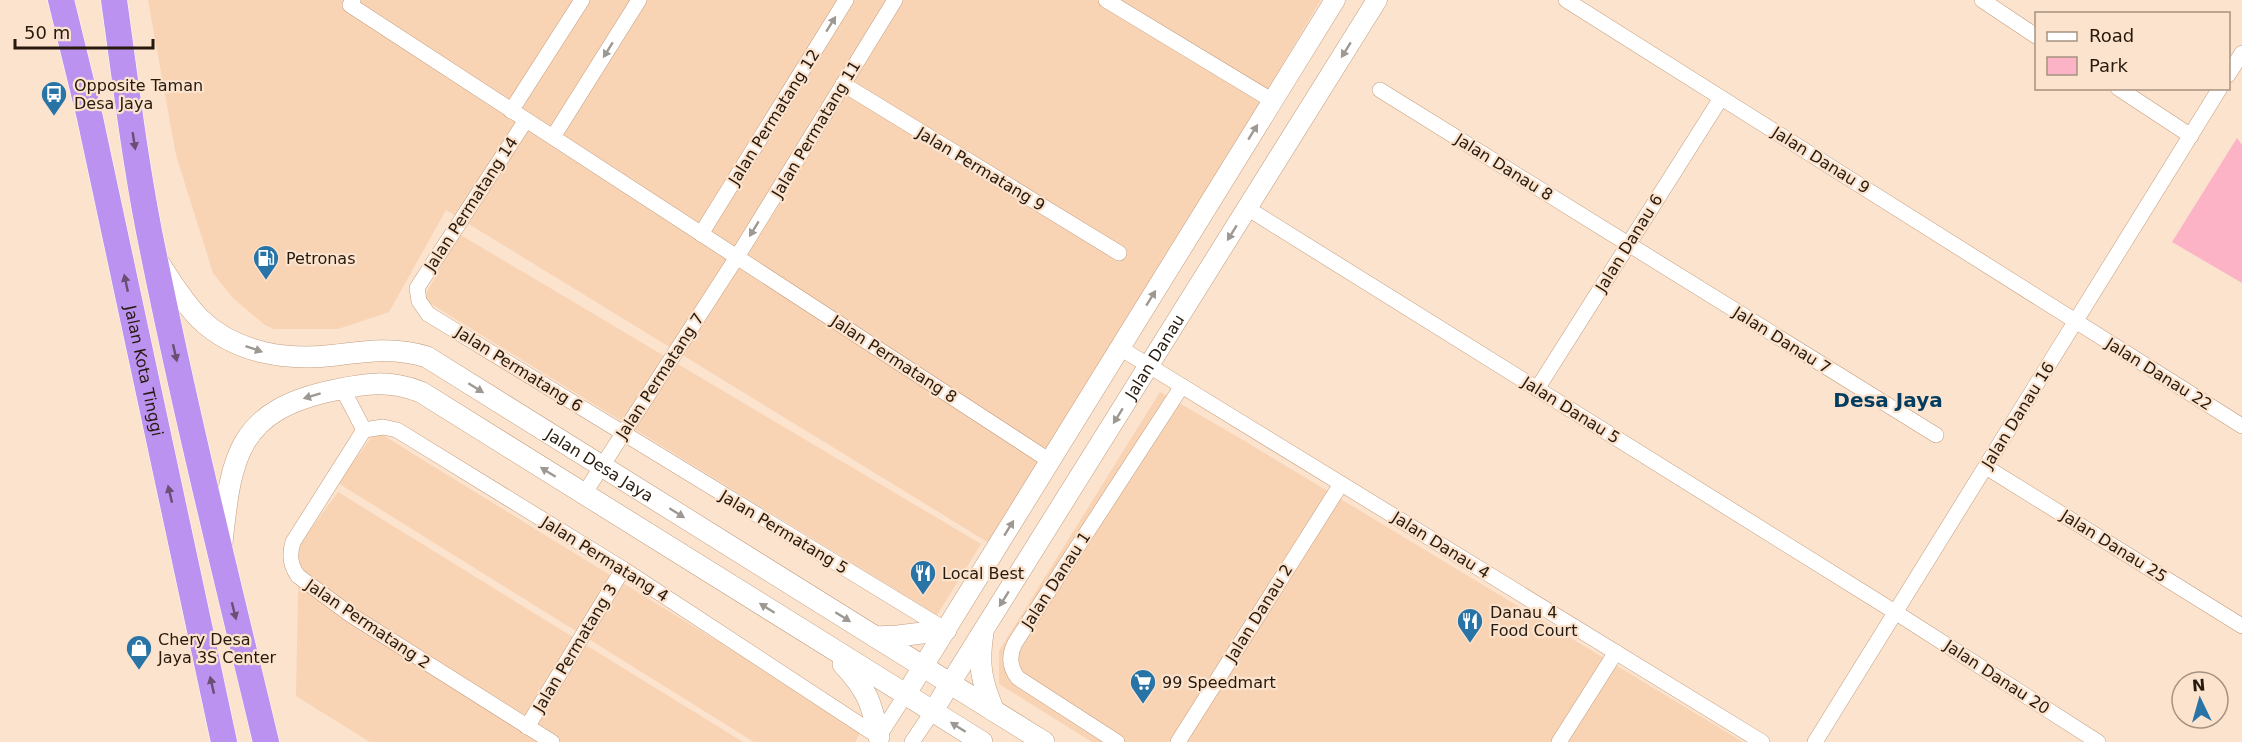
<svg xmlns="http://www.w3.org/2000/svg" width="2242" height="742" font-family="'DejaVu Sans',sans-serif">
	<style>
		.built { fill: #f8d3b4 }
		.green { fill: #fcb3c6 }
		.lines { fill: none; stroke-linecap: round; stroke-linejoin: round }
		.minor-casing { stroke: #c39d7d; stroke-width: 16 }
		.tertiary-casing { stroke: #c39d7d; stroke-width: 21 }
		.secondary-casing { stroke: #c39d7d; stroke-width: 22 }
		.trunk-casing { stroke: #fff; stroke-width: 27 }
		.minor { stroke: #fff; stroke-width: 15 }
		.tertiary { stroke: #fff; stroke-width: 20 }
		.secondary { stroke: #fff; stroke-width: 21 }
		.trunk { stroke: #bb92ef; stroke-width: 26 }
		.oneway { fill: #9e9892 }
		.oneway2 { fill: #6a4f72 }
		.labels { text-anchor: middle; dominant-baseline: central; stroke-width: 4.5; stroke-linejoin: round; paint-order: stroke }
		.poi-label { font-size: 16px; fill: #27190c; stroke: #fbe3ce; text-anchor: start }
		.street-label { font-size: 16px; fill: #27190c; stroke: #fbe3ce }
		.quarter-label { font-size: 20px; font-weight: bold; fill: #023c5e; stroke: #fbe3ce }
	</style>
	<rect width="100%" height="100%" fill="#fbe3ce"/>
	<g class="built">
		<polygon points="148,0 1321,0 994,546 446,210 389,312 338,329 274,329 265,325 233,298 213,273 176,155"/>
		<polygon points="459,234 981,544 937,615 423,299"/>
		<polygon points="1160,392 1243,440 1743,742 1092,742 999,684 999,651"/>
		<polygon points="376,431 862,730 855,742 754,742 338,483"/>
		<polygon points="338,492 743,742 370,742 296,696 299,545"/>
	</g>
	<polygon class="green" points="2237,138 2242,145 2242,283 2172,242"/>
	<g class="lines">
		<g class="minor-casing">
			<g id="minor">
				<polyline points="353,0 350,5 1050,461"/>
				<polyline points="1106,0 1273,101"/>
				<polyline points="1566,0 2242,426"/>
				<polyline points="1982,0 2036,36"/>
				<polyline points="2228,75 2242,53"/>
				<polyline points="843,84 1119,253"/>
				<polyline points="2118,88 2191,136"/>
				<polyline points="1380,90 1936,435"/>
				<polyline points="511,111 582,0"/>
				<polyline points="526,120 417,288 419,301 428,314 946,630"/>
				<polyline points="553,137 639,0"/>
				<polyline points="1247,208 1895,612 2098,742"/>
				<polyline points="701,234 846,0"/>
				<polyline points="1120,348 1762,742"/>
				<polyline points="342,388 364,430 383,427 397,430 623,569 879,737"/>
				<polyline points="1537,389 1721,98"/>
				<path d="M 364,430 L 293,542 C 289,555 290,565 298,576 L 351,615 L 552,742"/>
				<polyline points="1986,467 2242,626"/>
				<polyline points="584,494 737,257 895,0"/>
				<polyline points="527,727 623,569"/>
				<polyline points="877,739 906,694"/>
				<polyline points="912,742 933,711"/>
				<path d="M 1117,742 L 1018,678 C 1009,667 1009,655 1015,643 L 1182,386"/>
				<polyline points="1178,742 1341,484"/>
				<polyline points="1559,742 1616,652"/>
				<polyline points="1815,742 2220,88"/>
			</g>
		</g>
		<g class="tertiary-casing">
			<g id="tertiary">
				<polyline points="906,694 1335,0"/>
				<path id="s1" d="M 933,711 L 1377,0"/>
			</g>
		</g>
		<g class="secondary-casing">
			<g id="secondary">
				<path id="s2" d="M 157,260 C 170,280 183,302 200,319 C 236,354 289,361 336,355 C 367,351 396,347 427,357 L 1044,742"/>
				<path d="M 222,543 C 231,455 238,410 335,390 C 367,383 389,380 421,392 L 982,742"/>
				<path d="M 983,633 C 978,664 981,681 994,711"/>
				<polyline points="875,637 898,636 946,630"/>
				<path d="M 843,664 C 868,691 871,702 879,737"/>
			</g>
		</g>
		<g class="trunk-casing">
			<g id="trunk">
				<path id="s3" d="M 61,0 L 90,118 L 224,742"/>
				<path d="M 114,0 C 126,85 136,171 154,256 C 187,419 227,580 266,742"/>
			</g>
		</g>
		<use href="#minor" class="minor"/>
		<use href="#tertiary" class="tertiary"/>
		<use href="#secondary" class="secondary"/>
		<use href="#trunk" class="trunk"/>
	</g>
	<defs><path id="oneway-solid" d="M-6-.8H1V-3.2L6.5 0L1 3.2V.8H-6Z" transform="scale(1.5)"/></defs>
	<g class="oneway">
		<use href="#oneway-solid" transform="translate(831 24) rotate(-58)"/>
		<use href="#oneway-solid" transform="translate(608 50) rotate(122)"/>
		<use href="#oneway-solid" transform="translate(1346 50) rotate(122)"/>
		<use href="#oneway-solid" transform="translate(1253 132) rotate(-58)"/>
		<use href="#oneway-solid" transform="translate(754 229) rotate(121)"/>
		<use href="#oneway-solid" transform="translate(1232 233) rotate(122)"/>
		<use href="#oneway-solid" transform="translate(1151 298) rotate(-58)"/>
		<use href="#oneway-solid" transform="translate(254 349) rotate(19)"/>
		<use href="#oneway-solid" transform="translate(476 388) rotate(32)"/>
		<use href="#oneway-solid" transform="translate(312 396) rotate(163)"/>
		<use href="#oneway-solid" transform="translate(1118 416) rotate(122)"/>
		<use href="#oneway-solid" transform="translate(548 472) rotate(-148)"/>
		<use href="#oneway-solid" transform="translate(677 513) rotate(32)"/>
		<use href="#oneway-solid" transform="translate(1009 528) rotate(-58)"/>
		<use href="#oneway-solid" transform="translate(1004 599) rotate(122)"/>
		<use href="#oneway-solid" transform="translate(767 608) rotate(-148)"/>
		<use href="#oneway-solid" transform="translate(843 617) rotate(32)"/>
		<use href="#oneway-solid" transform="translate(958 727) rotate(-148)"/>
	</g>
	<g class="oneway2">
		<use href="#oneway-solid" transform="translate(134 141) rotate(81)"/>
		<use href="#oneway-solid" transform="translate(126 283) rotate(-102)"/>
		<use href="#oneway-solid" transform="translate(175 353) rotate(77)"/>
		<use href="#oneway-solid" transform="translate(170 494) rotate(-103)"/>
		<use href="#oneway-solid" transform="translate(234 611) rotate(76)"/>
		<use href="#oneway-solid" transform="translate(212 685) rotate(-103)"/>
	</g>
	<defs>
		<g id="bus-pin" transform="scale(1.35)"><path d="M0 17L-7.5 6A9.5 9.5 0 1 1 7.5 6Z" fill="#2874a7" stroke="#fbe3ce"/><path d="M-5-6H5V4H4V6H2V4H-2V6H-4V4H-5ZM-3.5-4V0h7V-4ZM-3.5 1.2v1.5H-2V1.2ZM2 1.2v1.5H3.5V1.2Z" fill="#fff"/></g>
		<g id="fuel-pin" transform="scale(1.35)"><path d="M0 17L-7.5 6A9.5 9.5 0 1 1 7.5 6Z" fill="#2874a7" stroke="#fbe3ce"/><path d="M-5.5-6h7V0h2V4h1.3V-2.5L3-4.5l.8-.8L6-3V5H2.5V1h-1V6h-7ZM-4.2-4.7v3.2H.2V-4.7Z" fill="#fff"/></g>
		<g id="restaurant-pin" transform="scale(1.35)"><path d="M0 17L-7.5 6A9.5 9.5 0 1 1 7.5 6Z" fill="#2874a7" stroke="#fbe3ce"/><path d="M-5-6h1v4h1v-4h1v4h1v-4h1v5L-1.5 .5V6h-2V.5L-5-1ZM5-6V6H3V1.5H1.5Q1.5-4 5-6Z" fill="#fff"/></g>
		<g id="shop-pin" transform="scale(1.35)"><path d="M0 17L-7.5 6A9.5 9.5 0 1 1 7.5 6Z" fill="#2874a7" stroke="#fbe3ce"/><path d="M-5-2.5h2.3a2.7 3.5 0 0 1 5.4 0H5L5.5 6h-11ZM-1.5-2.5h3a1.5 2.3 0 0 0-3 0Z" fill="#fff"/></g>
		<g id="supermarket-pin" transform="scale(1.35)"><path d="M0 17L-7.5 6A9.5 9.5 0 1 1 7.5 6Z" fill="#2874a7" stroke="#fbe3ce"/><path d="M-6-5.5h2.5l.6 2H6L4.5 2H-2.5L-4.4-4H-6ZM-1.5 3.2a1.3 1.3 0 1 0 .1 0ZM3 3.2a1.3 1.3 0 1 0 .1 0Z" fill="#fff"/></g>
	</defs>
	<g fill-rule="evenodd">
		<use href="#bus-pin" x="54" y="94"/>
		<use href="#fuel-pin" x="266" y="258"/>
		<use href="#restaurant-pin" x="923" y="573"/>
		<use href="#restaurant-pin" x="1470" y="621"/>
		<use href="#shop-pin" x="139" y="648"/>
		<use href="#supermarket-pin" x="1143" y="682"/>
	</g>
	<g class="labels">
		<g class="poi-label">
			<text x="74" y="85">Opposite Taman<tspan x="74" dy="18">Desa Jaya</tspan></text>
			<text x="286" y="258">Petronas</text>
			<text x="942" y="573">Local Best</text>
			<text x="1490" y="612">Danau 4<tspan x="1490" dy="18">Food Court</tspan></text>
			<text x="158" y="639">Chery Desa<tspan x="158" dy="18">Jaya 3S Center</tspan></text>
			<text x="1162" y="682">99 Speedmart</text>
		</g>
		<g class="street-label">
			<text transform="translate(774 117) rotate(-58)">Jalan Permatang 12</text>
			<text transform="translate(816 129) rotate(-59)">Jalan Permatang 11</text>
			<text transform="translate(1821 160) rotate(32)">Jalan Danau 9</text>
			<text transform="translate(1504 167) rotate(32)">Jalan Danau 8</text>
			<text transform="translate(981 169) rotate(31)">Jalan Permatang 9</text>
			<text transform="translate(471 204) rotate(-57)">Jalan Permatang 14</text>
			<text transform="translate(1629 243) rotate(-58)">Jalan Danau 6</text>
			<text transform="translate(1782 340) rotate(32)">Jalan Danau 7</text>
			<text stroke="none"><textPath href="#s1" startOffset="418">Jalan Danau</textPath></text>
			<text transform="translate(894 359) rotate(33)">Jalan Permatang 8</text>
			<text transform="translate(519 369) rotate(32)">Jalan Permatang 6</text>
			<text stroke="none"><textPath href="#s3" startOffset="380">Jalan Kota Tinggi</textPath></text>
			<text transform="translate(2159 374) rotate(32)">Jalan Danau 22</text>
			<text transform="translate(660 376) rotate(-57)">Jalan Permatang 7</text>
			<text transform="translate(1571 410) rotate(32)">Jalan Danau 5</text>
			<text transform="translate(2018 415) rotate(-58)">Jalan Danau 16</text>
			<text stroke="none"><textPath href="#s2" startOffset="514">Jalan Desa Jaya</textPath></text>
			<text transform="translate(784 532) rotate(31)">Jalan Permatang 5</text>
			<text transform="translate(1441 545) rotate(32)">Jalan Danau 4</text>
			<text transform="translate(2114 546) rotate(32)">Jalan Danau 25</text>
			<text transform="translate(605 559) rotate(32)">Jalan Permatang 4</text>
			<text transform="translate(1056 580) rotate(-57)">Jalan Danau 1</text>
			<text transform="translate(1259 613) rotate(-58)">Jalan Danau 2</text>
			<text transform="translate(368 624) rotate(34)">Jalan Permatang 2</text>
			<text transform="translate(575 648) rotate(-59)">Jalan Permatang 3</text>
			<text transform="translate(1997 677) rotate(33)">Jalan Danau 20</text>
		</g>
		<g class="quarter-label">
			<text x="1888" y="400">Desa Jaya</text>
		</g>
	</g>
	<rect x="2035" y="12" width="195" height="78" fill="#fbe3ce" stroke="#a69280" stroke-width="1.5"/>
	<rect x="2047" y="32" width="30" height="9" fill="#ffffff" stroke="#a69280" stroke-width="1.5"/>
	<text x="2089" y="42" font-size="18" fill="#27190c">Road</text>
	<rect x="2047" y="57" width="30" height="18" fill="#fcb3c6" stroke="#a69280" stroke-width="1.5"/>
	<text x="2089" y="72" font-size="18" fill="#27190c">Park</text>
	<g transform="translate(2200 700) rotate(355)"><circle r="28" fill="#fbe3ce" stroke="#a69280" stroke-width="1.5"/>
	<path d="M0-4.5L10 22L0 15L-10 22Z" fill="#2874a7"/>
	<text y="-9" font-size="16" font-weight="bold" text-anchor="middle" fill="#27190c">N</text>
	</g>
	<path d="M15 39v9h138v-9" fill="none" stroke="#27190c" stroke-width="3"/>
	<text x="24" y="39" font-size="18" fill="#27190c" stroke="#fbe3ce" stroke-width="4.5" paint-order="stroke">50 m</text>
</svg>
